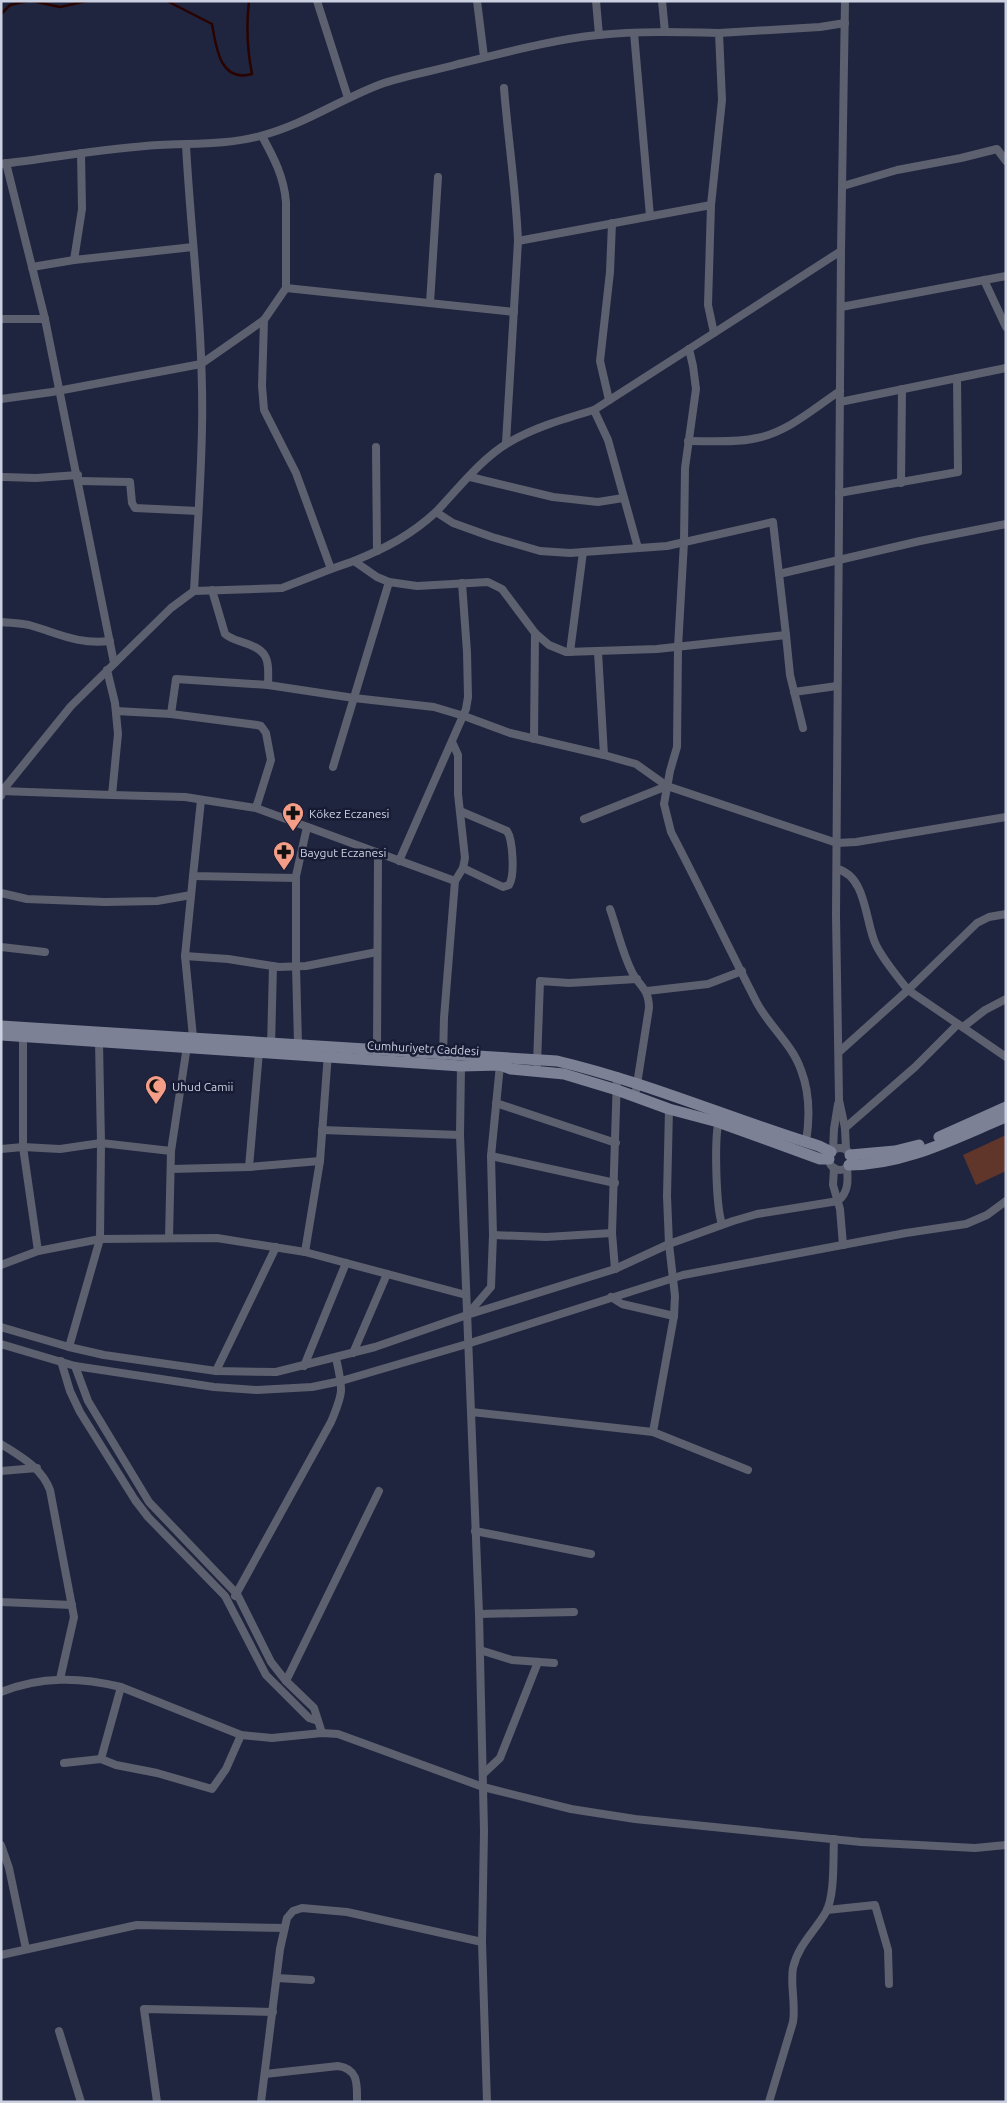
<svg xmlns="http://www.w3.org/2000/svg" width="1007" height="2103" font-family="Ubuntu,sans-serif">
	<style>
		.green { fill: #60352a }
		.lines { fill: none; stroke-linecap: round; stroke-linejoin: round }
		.stream { stroke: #290300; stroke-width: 2.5 }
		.street { stroke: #5d606e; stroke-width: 8 }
		.secondary { stroke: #7c8196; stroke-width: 11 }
		.labels { text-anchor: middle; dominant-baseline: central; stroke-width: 5; stroke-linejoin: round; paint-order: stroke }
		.poi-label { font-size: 12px; fill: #ccd1e2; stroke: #171b34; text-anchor: start }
		.street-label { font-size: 12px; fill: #ccd1e2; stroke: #171b34 }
	</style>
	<rect width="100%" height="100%" fill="#20253f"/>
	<polygon class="green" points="1006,1135 1006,1171 976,1185 963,1155"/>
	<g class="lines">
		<g class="stream">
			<polyline points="32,1 60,7 87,1"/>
			<path d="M 167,1 L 212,24 C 216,47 220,83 252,74 C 247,49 246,27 249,1"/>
			<polyline points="1,14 10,5 28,1"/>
		</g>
		<g class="street">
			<polyline points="317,1 348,98"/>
			<polyline points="477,1 484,57"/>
			<polyline points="596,1 599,35"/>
			<polyline points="662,1 665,32"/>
			<polyline points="634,33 650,216"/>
			<polyline points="719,33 820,27 845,23"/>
			<path d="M 504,88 C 508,139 516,190 518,241"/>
			<path d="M 186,145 C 191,239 204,333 202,428 C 201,482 197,537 194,591"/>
			<polyline points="81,153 82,209 74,260 193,247"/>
			<polyline points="6,163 45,319 114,663"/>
			<path d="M 1,164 C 54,158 106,148 159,145 C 193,143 226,145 260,136 C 304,125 342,98 384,83 C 408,75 434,71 458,64 C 504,53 550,40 598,35 C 638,31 679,32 719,33 L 722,100 L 711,205"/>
			<polyline points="843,186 897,170 961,158 997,149 1006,161"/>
			<polyline points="841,251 845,1"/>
			<polyline points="32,267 74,260"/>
			<polyline points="984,280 1006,327"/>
			<polyline points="286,288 514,312"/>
			<polyline points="430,303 438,177"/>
			<polyline points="841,307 1006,276"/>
			<polyline points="1,319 45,319"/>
			<polyline points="714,333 841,251 836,915 839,1100 845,1128 846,1149"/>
			<path d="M 689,349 L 693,366 L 696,389 L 685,468 L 684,542 L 678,647 L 677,747 L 670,771 L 664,804 L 671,832 C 701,889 728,947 757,1003 C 770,1027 792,1044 801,1070 C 810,1093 810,1117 806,1142"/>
			<path d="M 1,399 L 52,392 L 201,364 L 264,320 L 286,288 L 286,202 C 284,177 274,158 262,136"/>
			<polyline points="609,400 600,361 610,272 612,223"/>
			<polyline points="840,402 1006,368"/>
			<path d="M 688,441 C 711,441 735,443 757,438 C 788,432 814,408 840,391"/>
			<polyline points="506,443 518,241 711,205 708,305 714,333 594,410"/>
			<polyline points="376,447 377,551"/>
			<polyline points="3,477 36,478 78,475"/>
			<polyline points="470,477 553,497 598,502 623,498"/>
			<polyline points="79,481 130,482 132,503 135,508 198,511"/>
			<polyline points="901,483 902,389"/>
			<polyline points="839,493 958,472 957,378"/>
			<path d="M 354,561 C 386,548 411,535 436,512"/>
			<polyline points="331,569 354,561 377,577 389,582 333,767"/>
			<polyline points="779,574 920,541 1006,524"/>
			<path d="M 389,582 L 417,586 L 488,582 L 502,589 L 535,633 L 549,645 L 566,652 L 657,649 L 786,635 L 773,522 L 667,546 L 570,553 L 540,551 L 492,537 L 453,523 L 436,512 C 457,490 482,458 508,443 C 535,427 564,419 594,410 L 608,440 L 638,548"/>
			<path d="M 212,590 L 225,634 C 230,638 233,639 239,641 C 268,650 269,656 268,685"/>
			<path d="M 1,622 C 10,623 20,623 29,625 C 58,633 78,645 110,641"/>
			<polyline points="786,635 790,675 803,728"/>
			<polyline points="570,652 583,552"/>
			<polyline points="794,692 837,686"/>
			<polyline points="171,714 176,679 268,685 354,698 434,707 464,716 510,733 604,755 598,652"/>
			<polyline points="534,739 535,633"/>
			<polyline points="452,742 458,755 458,794 465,858 463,868 455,881"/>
			<polyline points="604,755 636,764 667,786 837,843 856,842 1006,817"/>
			<polyline points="1,791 112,795 118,734 115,703 107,670"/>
			<polyline points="112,795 185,797 256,808 271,760 266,733 261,726 257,725 171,714 116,711"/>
			<polyline points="1,796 3,790 71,706 171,608 194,591 282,588 331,569 296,473 264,410 262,386 264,320"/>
			<polyline points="201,800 193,876 296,878"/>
			<polyline points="256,808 455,881 444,1018 443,1058"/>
			<path d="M 460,811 L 507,831 C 513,840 515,876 509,885 L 503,887 L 463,868"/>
			<polyline points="584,819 667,786"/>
			<polyline points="399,861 466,709 468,697 467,652 462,583"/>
			<path d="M 837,869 C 867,876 865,923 876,945 C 884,961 897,976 908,990 L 958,1024 L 915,1067 L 845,1128"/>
			<polyline points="1,893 27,899 105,902 157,901 191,895"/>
			<path d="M 610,909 C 617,929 622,951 631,970 C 638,986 649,987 649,1008 L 635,1097"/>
			<polyline points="1,947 45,952"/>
			<polyline points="185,956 228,959 279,967 306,966 377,952"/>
			<polyline points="647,991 708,984 742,971"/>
			<polyline points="958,1024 1006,1057"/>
			<polyline points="963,1027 985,1010 1006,999"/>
			<polyline points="23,1035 23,1147 38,1251"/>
			<polyline points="298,1044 296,966 296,876 307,827"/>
			<polyline points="271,1047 273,966"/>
			<polyline points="377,1049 378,854"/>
			<polyline points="839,1052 908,990 977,923 989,917 1006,914"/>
			<polyline points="537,1064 540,981 569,983 637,979"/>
			<polyline points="461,1066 460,1135 479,1614 484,1831 482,1942 487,2102"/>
			<polyline points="496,1103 616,1143"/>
			<path d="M 719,1120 C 714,1138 716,1207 722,1224"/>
			<polyline points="322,1130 460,1135"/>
			<circle cx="840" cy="1159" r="11"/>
			<polyline points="1,1149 23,1147 60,1149 101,1143 171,1151"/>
			<polyline points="833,1150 834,1129 838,1104"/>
			<polyline points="491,1156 615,1183"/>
			<polyline points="249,1167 259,1052"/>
			<polyline points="834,1168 833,1185 840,1209 843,1245"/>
			<polyline points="171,1169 249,1167 320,1161"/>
			<polyline points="493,1235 546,1237 612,1233"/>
			<polyline points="169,1238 171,1151 187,1046 193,1037 185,956 193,876"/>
			<polyline points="305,1252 320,1161 328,1053"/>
			<polyline points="1,1265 38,1251 100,1239 217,1238 305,1252 466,1295"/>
			<polyline points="615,1269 612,1233 617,1076"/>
			<polyline points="611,1297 622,1304 674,1316"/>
			<polyline points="467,1315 491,1287 493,1235 491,1156 500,1065"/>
			<path d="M 1,1327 L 69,1347 L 104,1355 L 216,1371 L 276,1372 L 375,1347 L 467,1315 L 615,1269 L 669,1244 L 733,1221 L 757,1214 L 838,1201 C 849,1192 848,1180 847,1167"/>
			<polyline points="1,1344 75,1366 214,1387 257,1390 312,1387 341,1381 467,1344 683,1275 906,1233 966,1224 987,1215 1006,1201"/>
			<polyline points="69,1347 100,1239 101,1143 99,1042"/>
			<polyline points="353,1353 387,1274"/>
			<polyline points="61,1361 70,1391 80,1412 135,1500 148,1517 225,1596 266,1675 309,1718 318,1721"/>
			<polyline points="75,1366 88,1401 149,1502 237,1594 271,1662 286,1681 314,1708 322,1733"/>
			<polyline points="304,1366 346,1263"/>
			<polyline points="216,1371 276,1247"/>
			<polyline points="471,1412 653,1432 674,1316 675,1296 669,1244 667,1196 669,1109"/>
			<polyline points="653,1432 748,1470"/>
			<path d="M 1,1444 C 21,1457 41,1467 50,1490 L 74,1617 L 60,1679"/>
			<polyline points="1,1471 37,1468"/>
			<polyline points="475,1531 591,1554"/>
			<path d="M 235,1596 L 331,1422 C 344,1391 343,1390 336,1358"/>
			<polyline points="1,1602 72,1605"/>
			<polyline points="479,1614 574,1612"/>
			<polyline points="480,1650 512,1660 554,1663"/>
			<polyline points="286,1681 379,1491"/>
			<path d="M 1,1692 C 41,1676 80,1677 121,1687 L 241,1735 L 272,1738 L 322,1733 L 338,1734 L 483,1787 L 571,1809 L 635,1819 L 861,1842 L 975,1848 L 1006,1845"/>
			<polyline points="101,1759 121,1687"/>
			<polyline points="64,1763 101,1759 116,1765 157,1773 212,1789 226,1769 241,1735"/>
			<polyline points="483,1774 500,1758 538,1662"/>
			<polyline points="1,1845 9,1868 26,1949"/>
			<polyline points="827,1910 875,1905 888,1950 889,1984"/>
			<polyline points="1,1955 137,1925 284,1928"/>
			<polyline points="277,1978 311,1980"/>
			<polyline points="59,2031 81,2102"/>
			<path d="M 265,2074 L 338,2066 C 359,2069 357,2085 357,2102"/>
			<polyline points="157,2102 144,2009 273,2012"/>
			<polyline points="261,2102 280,1949 287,1918 293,1911 302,1908 347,1912 482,1942"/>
			<path d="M 769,2102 L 793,2022 C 796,2004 790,1985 793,1968 C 798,1945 815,1931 826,1912 C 835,1895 833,1859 834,1839"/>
		</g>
		<g class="secondary">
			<path d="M 1,1026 L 557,1061 C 646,1082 731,1119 819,1146 L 831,1152"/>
			<polyline points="1,1035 461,1066 500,1065 511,1069 564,1074 617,1090 669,1109 718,1122 820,1159 829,1159"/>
			<polyline points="939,1137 1006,1107"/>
			<polyline points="850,1155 895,1151 919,1145"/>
			<path d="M 849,1165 C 905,1165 955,1138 1006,1117"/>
		</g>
	</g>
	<defs>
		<g id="pharmacy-pin" transform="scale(1.125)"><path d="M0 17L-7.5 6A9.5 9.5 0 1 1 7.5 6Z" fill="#f49e87" stroke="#171b34"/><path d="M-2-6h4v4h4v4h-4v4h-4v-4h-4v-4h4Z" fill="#111"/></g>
		<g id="mosque-pin" transform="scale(1.125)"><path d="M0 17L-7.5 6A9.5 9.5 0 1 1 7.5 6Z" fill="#f49e87" stroke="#171b34"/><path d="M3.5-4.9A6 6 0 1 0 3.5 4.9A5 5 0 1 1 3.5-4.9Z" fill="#111"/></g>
	</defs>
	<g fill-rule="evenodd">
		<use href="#pharmacy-pin" x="293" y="813"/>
		<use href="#pharmacy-pin" x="284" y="852"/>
		<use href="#mosque-pin" x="156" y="1086"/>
	</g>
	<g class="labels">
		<g class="poi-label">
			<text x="309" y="813">Kökez Eczanesi</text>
			<text x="300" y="852">Baygut Eczanesi</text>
			<text x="172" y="1086">Uhud Camii</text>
		</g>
		<g class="street-label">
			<text transform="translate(423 1048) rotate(3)">Cumhuriyetr Caddesi</text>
		</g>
	</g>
	<rect width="1007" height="2103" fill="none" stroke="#ccd1e2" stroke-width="5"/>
</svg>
